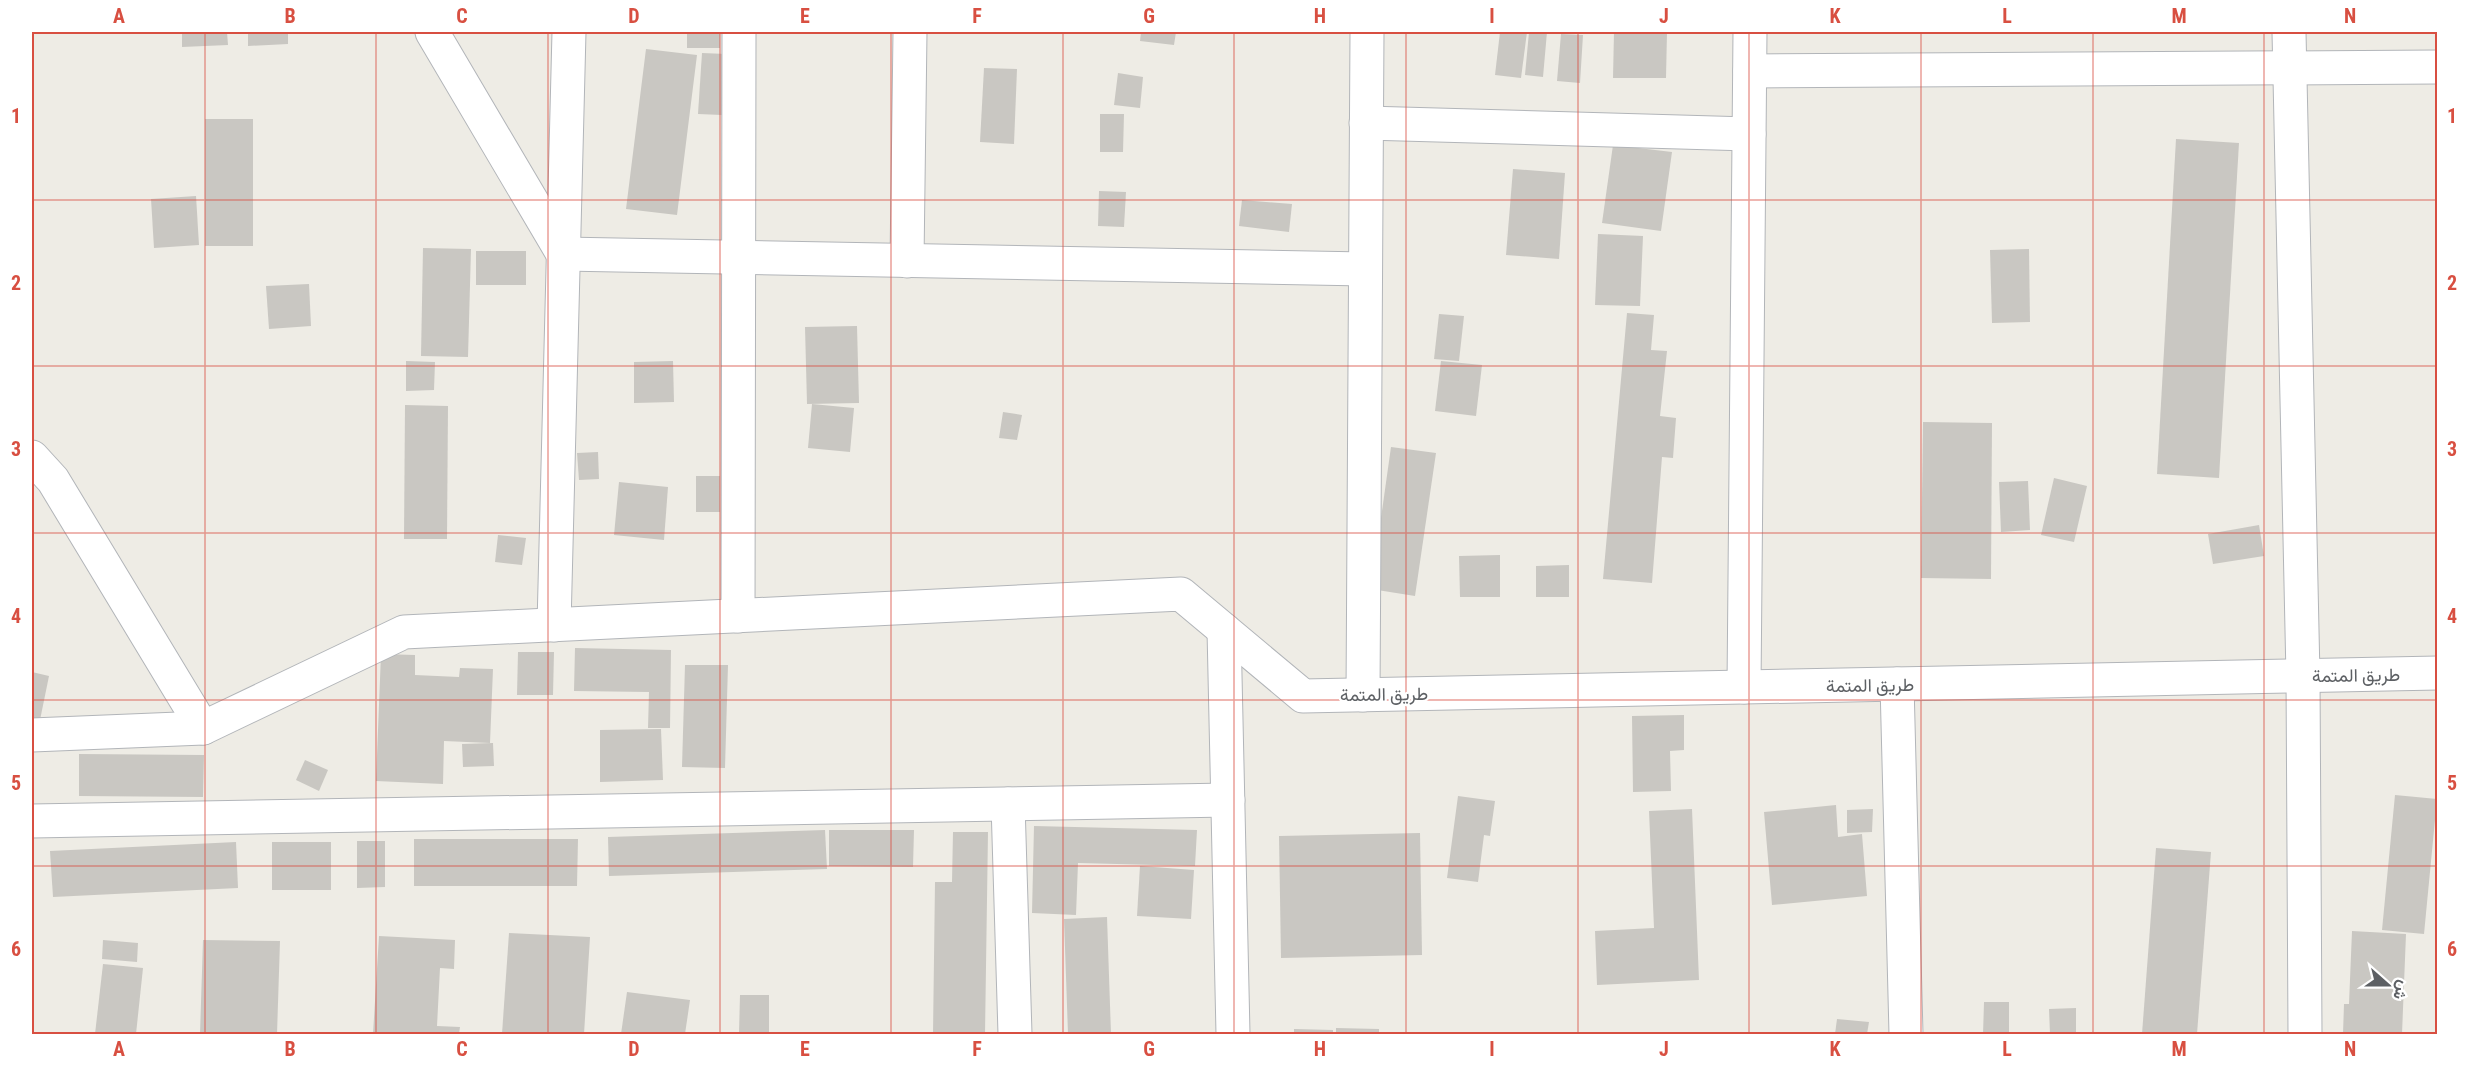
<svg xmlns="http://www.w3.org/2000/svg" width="2469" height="1066" font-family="'Roboto Condensed',Vazirmatn,sans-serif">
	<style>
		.building { fill: #c9c7c2 }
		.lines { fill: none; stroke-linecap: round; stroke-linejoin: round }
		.minor-casing { stroke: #b2b5b9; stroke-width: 35 }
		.minor { stroke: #fff; stroke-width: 33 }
		.grid { fill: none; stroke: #d84f41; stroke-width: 1.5; stroke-opacity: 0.55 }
		.labels { text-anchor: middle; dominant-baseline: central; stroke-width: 4.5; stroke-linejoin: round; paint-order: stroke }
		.street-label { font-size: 18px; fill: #5d6064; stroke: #fff }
		.neatline { fill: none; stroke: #d84f41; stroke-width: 2 }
		.grid-label { font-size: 20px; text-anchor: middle; font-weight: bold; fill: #d84f41 }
	</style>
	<rect width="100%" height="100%" fill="#eeece5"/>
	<g class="building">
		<polygon points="182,32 227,32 228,45 182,47"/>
		<polygon points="248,32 288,32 288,44 248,46"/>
		<rect x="687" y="32" width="33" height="16"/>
		<polygon points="1141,32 1176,32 1174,45 1140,41"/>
		<polygon points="1500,32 1527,32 1521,78 1495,75"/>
		<polygon points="1529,32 1547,32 1543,77 1525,75"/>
		<polygon points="1614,32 1667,32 1666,78 1613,78"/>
		<polygon points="1561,34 1583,35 1580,83 1557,81"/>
		<polygon points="646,49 697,55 677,215 626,209"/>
		<polygon points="702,53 726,54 722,115 698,114"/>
		<polygon points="984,68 1017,69 1014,144 980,142"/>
		<polygon points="1118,73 1143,77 1140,108 1114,105"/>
		<polygon points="1100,114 1124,114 1123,152 1100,152"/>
		<rect x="205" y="119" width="48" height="127"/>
		<polygon points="2176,139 2239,143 2219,478 2157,474"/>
		<polygon points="1613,145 1672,152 1661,231 1602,223"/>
		<polygon points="1513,169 1565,173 1559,259 1506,255"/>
		<polygon points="1099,191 1126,192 1124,227 1098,226"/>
		<polygon points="196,196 199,245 154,248 151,199"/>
		<polygon points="1242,200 1292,204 1289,232 1239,226"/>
		<polygon points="1598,234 1643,236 1640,306 1595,305"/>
		<polygon points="423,248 471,249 468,357 421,356"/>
		<polygon points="2029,249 2030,322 1992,323 1990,250"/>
		<rect x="476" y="251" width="50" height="34"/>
		<polygon points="309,284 311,326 269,329 266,286"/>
		<polygon points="1627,313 1654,315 1651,350 1667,351 1660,416 1676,418 1673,458 1662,457 1652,583 1603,579"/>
		<polygon points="1439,314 1464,316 1459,361 1434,359"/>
		<polygon points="857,326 859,403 807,404 805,327"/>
		<polygon points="406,361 435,362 434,390 406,391"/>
		<polygon points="673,361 674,402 634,403 634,362"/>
		<polygon points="1441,361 1482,365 1476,416 1435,411"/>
		<polygon points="812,404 854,408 850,452 808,448"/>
		<polygon points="405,405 448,406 447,539 404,539"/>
		<polygon points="1003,412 1022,415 1017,440 999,438"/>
		<polygon points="1923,422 1992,423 1991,579 1921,578"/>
		<polygon points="1391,447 1436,453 1415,596 1371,589"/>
		<polygon points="598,452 599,479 579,480 577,453"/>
		<rect x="696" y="476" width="24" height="36"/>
		<polygon points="2054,478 2087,486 2074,542 2041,535"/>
		<polygon points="2028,481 2030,530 2001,532 1999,482"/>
		<polygon points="619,482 668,487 664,540 614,535"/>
		<polygon points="2259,525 2264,556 2213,564 2208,534"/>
		<polygon points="498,535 526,538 522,565 495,562"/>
		<polygon points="1500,555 1500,597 1460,597 1459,556"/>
		<polygon points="1569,565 1569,597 1536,597 1536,566"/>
		<polygon points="575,648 671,650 670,728 648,728 649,692 574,691"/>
		<polygon points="518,652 554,652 553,695 517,695"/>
		<polygon points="381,654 415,655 415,675 459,677 460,668 493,669 490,743 444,741 443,784 376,781"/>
		<polygon points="685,665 728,665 725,768 682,767"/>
		<polygon points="32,672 49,676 40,720 32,718"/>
		<polygon points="1684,715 1684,750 1670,751 1671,791 1633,792 1632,716"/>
		<polygon points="661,729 663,780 600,782 600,730"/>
		<polygon points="493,743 494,766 463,767 462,744"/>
		<polygon points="79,754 204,755 203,797 79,796"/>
		<polygon points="305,760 328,770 319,791 296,780"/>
		<polygon points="2395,795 2437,799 2424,934 2382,930"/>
		<polygon points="1458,796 1495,801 1490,836 1484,835 1478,882 1447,878"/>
		<polygon points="1836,805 1838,837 1862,834 1867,896 1772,905 1764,812"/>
		<polygon points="1692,809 1699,980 1597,985 1595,931 1654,928 1649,811"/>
		<polygon points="1873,809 1872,832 1847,833 1847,810"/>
		<polygon points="1034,826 1197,830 1195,866 1078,863 1076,915 1032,913"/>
		<polygon points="825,830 827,869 609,876 608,837"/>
		<polygon points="829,830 914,830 913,867 829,866"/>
		<polygon points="953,832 988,832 985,1034 933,1034 935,882 952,882"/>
		<polygon points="1420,833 1422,955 1281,958 1279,836"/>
		<polygon points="414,839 578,839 577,886 414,886"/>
		<polygon points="357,841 385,841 385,887 357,888"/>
		<polygon points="236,842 238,888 53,897 50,851"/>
		<rect x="272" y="842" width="59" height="48"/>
		<polygon points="2156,848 2211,852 2197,1034 2142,1034"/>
		<polygon points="1140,866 1194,870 1191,919 1137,916"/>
		<polygon points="1107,917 1111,1034 1068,1034 1064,919"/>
		<polygon points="2352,931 2406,934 2402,1034 2343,1034 2344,1004 2349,1004"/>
		<polygon points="509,933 590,937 584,1034 502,1034"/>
		<polygon points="379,936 455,940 454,969 440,968 437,1026 460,1027 459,1034 373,1034"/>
		<polygon points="103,940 138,943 137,962 102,959"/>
		<polygon points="203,940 280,941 277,1034 200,1034"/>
		<polygon points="103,964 143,968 136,1034 95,1034"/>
		<polygon points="627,992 690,1000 685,1034 621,1034"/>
		<polygon points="740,995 769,995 769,1034 739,1034"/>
		<polygon points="1984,1002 2009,1002 2009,1034 1983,1034"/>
		<polygon points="2076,1008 2076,1034 2050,1034 2049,1009"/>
		<polygon points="1837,1019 1869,1022 1867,1034 1835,1034"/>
		<polygon points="1336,1028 1379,1029 1379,1034 1336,1034"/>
		<polygon points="1294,1029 1333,1030 1333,1034 1294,1034"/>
	</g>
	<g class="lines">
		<g class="minor-casing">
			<g id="minor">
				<polyline points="432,32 563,254 1365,269"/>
				<polyline points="2289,32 2303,676 2305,1034"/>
				<polyline points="1750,71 2438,67"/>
				<polyline points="1366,123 1749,134"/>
				<polyline points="907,261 910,32"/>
				<polyline points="32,457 53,480 203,728"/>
				<polyline points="738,616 739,32"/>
				<polyline points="554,625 569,32"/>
				<polyline points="1224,630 1233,1034"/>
				<polyline points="1897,684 1906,1034"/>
				<polyline points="1744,687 1750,32"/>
				<polyline points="1363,695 1367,32"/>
				<polyline points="32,735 203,728 404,632 1181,594 1303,696 2438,673"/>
				<polyline points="1008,804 1015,1034"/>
				<polyline points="32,821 1228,800"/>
			</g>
		</g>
		<use href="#minor" class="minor"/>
	</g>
	<path class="grid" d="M 205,32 L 205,1034M 376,32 L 376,1034M 548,32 L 548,1034M 720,32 L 720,1034M 891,32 L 891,1034M 1063,32 L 1063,1034M 1234,32 L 1234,1034M 1406,32 L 1406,1034M 1578,32 L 1578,1034M 1749,32 L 1749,1034M 1921,32 L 1921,1034M 2093,32 L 2093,1034M 2264,32 L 2264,1034M 32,200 L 2438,200M 32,366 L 2438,366M 32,533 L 2438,533M 32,700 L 2438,700M 32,866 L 2438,866"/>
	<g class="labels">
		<g class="street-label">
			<text transform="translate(2356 675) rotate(-1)">طريق المتمة</text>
			<text transform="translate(1870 685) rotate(-1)">طريق المتمة</text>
			<text transform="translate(1384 694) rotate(-1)">طريق المتمة</text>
		</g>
	</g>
	<rect width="2469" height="1066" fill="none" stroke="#ffffff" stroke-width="66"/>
	<g transform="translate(2388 985) rotate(111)" stroke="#ffffff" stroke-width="4.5" paint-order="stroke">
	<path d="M0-4.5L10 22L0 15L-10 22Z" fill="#5d6064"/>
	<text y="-9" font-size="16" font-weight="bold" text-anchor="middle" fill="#5d6064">ش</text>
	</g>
	<rect x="33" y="33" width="2403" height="1000" class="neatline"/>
	<g class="grid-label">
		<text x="119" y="23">A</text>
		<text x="290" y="23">B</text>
		<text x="462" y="23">C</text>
		<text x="634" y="23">D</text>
		<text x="805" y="23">E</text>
		<text x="977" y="23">F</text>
		<text x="1149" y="23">G</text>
		<text x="1320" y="23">H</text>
		<text x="1492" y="23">I</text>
		<text x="1664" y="23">J</text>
		<text x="1835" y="23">K</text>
		<text x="2007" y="23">L</text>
		<text x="2179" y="23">M</text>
		<text x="2350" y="23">N</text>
		<text x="16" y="123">1</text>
		<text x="2452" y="123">1</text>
		<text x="16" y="290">2</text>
		<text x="2452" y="290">2</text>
		<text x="16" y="456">3</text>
		<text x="2452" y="456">3</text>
		<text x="16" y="623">4</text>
		<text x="2452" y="623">4</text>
		<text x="16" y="790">5</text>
		<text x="2452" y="790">5</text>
		<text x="16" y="956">6</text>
		<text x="2452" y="956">6</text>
		<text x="119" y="1056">A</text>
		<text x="290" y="1056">B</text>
		<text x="462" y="1056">C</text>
		<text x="634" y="1056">D</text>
		<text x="805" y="1056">E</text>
		<text x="977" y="1056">F</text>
		<text x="1149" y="1056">G</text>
		<text x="1320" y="1056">H</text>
		<text x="1492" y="1056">I</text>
		<text x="1664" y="1056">J</text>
		<text x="1835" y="1056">K</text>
		<text x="2007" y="1056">L</text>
		<text x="2179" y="1056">M</text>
		<text x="2350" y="1056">N</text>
	</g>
</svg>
